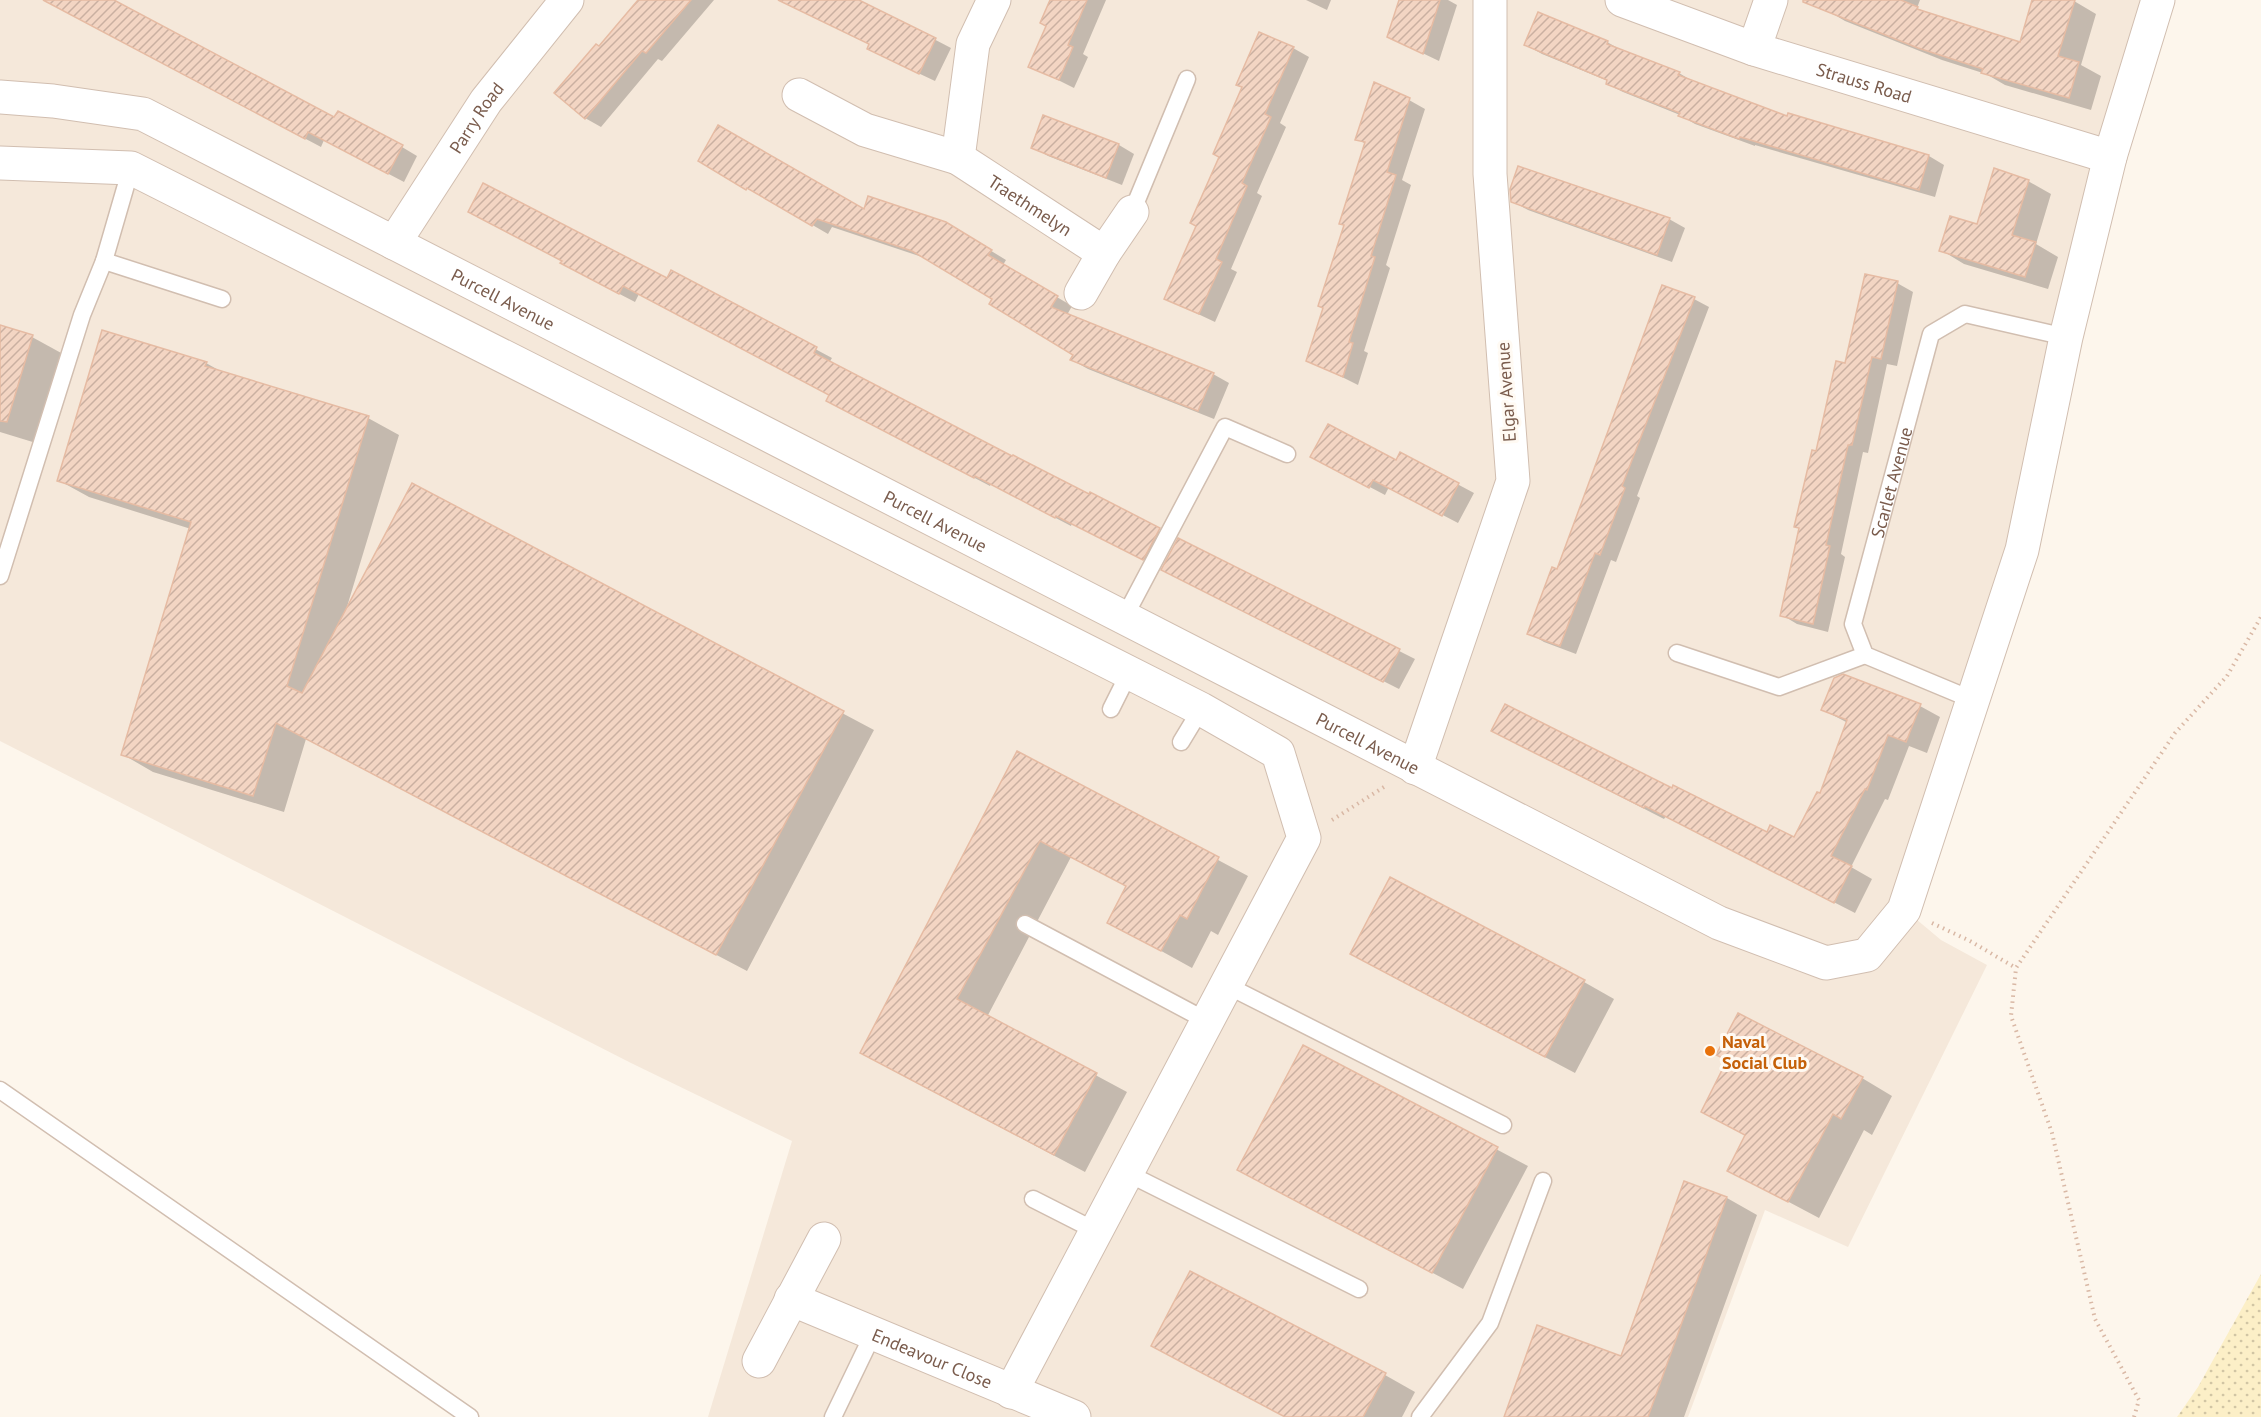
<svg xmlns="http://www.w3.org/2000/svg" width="2261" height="1417" font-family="'PT Sans',sans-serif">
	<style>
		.residential { fill: #f5e8da }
		.sand { fill: url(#sand-dots) }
		.shadow { fill: #0003 }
		.building { fill: url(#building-hatch); stroke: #e6bba3; stroke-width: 1.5 }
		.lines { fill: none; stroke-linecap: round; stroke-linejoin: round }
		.service-casing { stroke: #d1beb0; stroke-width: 19 }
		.minor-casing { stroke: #d1beb0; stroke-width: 35 }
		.path { stroke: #d9b8a5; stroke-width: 4; stroke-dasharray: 1.5 4.5; stroke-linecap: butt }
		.service { stroke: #fff; stroke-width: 16 }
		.minor { stroke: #fff; stroke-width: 33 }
		.food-dot { fill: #e8710a; stroke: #fffaf3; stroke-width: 2 }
		.labels { text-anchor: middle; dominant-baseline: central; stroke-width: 6; stroke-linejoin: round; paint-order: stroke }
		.street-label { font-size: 18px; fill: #7a5c4d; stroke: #fffaf3 }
		.food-label { font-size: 18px; font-weight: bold; fill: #c56008; stroke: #fffaf3; text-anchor: start }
	</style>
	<defs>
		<pattern id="sand-dots" width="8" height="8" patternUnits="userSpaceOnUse" patternTransform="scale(1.5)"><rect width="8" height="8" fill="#fcefc7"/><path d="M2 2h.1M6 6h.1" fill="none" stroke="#d1c5a4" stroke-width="1.8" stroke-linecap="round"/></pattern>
		<pattern id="building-hatch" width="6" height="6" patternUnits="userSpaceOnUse" patternTransform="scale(1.5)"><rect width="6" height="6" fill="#f3d5c3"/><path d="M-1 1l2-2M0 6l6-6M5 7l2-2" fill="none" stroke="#cab0a1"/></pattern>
	</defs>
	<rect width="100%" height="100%" fill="#fdf6ec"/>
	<polygon class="residential" points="0,0 2158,0 2066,337 1904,909 1941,940 1987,965 1848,1247 1765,1210 1688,1417 708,1417 792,1141 631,1063 0,741"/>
	<polygon class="sand" points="2261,1274 2261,1417 2177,1417 2198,1387"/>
	<g class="shadow">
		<polygon points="44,0 110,0 335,119 402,147 417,156 404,182 324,140 321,147"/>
		<polygon points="640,0 714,0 662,61 658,59 601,127 585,118 600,48"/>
		<polygon points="801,0 859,0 951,48 935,81 884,57 871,45 813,17"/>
		<polygon points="1052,0 1106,0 1083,54 1088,57 1074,88 1030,66 1047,26"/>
		<polygon points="1306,0 1331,0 1327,10"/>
		<polygon points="1400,0 1448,0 1457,5 1439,61 1389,37"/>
		<polygon points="1826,0 1920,0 1917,8 1927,13 2021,44 2034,0 2074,1 2096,14 2081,65 2101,76 2091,110 2005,85 1986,74 1942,60 1845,21 1823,8"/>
		<polygon points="1607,42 1623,51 1679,73 1694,82 1788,118 1789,115 1929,156 1944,165 1935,197 1755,145 1755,146 1695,124 1680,115 1623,92 1607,84 1608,81 1542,54 1526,45"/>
		<polygon points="1293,48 1309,57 1280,123 1286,127 1257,193 1262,196 1231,269 1237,272 1215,322 1166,299 1198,226 1220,157"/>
		<polygon points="1409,100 1425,109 1402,180 1411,185 1386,265 1390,268 1364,351 1368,353 1358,385 1308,360 1324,308 1366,144 1357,139"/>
		<polygon points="1044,116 1119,145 1134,154 1122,185 1048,156 1033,147"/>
		<polygon points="700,160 865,211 962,233 1006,260 1003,265 1072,306 1067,315 1213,374 1229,383 1214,419 1088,369 1072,360 1074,355 994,298 928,259 832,227 828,234"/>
		<polygon points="2028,181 2051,194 2036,244 2058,257 2048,289 1964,264 1941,250 1978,226"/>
		<polygon points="1512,201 1669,219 1685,228 1672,262 1528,210"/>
		<polygon points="577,272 667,280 672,272 832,358 829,363 1013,458 1174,539 1159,567 1072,523 1071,526 991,484 990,486 843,409 831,395 639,294 635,302"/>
		<polygon points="1897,283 1913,292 1897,366 1887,364 1868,453 1863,452 1841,554 1845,557 1828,632 1797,624 1782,615 1800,529 1796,526 1817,453 1846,364"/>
		<polygon points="1694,299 1709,307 1637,496 1640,498 1616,562 1611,560 1576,654 1544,642 1529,633"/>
		<polygon points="0,327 32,337 63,354 36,443 0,432"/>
		<polygon points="206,363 222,372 368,418 399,435 346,610 347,610 412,485 874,730 747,971 306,739 284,812 153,772 122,754 191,529 89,497 58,480"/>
		<polygon points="1401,454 1474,493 1458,523 1389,487 1385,495 1328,465 1397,462"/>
		<polygon points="1179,540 1415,659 1399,689 1179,578"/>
		<polygon points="1920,706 1940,717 1927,753 1909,746 1888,800 1885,799 1851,867 1872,879 1855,913 1666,816 1664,819 1514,742 1673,790 1767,834 1795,839 1821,795 1848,723 1823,710"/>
		<polygon points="1018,753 1248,876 1218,935 1211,931 1192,968 1109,922 1128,887 1071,857 987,1017 1127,1092 1085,1172 892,1070"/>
		<polygon points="1382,971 1584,982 1614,999 1575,1073"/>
		<polygon points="1304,1047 1528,1166 1463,1289 1239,1170"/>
		<polygon points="1862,1078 1892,1096 1872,1135 1864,1130 1819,1218 1729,1170 1746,1136 1703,1112"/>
		<polygon points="1685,1183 1727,1198 1757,1215 1684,1417 1506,1417 1622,1358"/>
		<polygon points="1385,1375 1415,1392 1402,1417 1285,1417"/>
	</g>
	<g class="building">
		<polygon points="43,0 114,0 334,117 338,111 403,145 388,174 308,132 305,139"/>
		<polygon points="638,0 691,0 646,53 642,51 585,119 554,93 596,44 599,46"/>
		<polygon points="778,0 859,0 936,38 919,74 867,49 869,44"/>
		<polygon points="1050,0 1087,0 1068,45 1073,47 1059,80 1028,67 1046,26 1040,23"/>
		<polygon points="1399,0 1440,0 1423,54 1387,37"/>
		<polygon points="1803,0 1901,0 1918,7 1917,9 2020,42 2032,0 2075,0 2058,56 2079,62 2069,98 1981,73 1983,69 1918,48 1803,2"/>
		<polygon points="1538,12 1608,41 1607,44 1680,72 1678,75 1787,116 1788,113 1929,155 1919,190 1740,137 1739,139 1678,116 1680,113 1606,84 1607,80 1524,45"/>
		<polygon points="1259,32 1294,47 1265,114 1271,117 1242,183 1247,186 1216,259 1222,262 1199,314 1164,299 1196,226 1190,223 1219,157 1213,154 1242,87 1236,85"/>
		<polygon points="1374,82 1410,98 1387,172 1396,175 1371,256 1375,257 1349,342 1353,343 1343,377 1306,361 1323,308 1318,306 1344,225 1339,224 1365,142 1355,140"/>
		<polygon points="1043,115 1119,144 1106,178 1031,148"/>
		<polygon points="718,125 864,209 868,196 946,222 992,250 988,255 1058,296 1051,307 1214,373 1198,411 1070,360 1073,355 989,304 992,299 912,251 817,219 812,226 747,188 746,190 698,161"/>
		<polygon points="1518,166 1670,218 1657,255 1511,202 1510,189"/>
		<polygon points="1994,168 2029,180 2012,235 2036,242 2025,277 1939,251 1950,216 1977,224"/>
		<polygon points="483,183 667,278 671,270 817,347 814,353 1012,456 1013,455 1089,494 1090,492 1160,528 1143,560 1056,516 1055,518 975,476 974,478 826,401 829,395 623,286 619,294 560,263 562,261 468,212"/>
		<polygon points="1865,274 1898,281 1881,359 1872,357 1852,445 1848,445 1826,545 1830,546 1813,624 1780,616 1799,528 1794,527 1812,450 1816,451 1836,361 1845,363"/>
		<polygon points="1662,285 1695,297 1622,486 1625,488 1600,555 1595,553 1560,646 1527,634 1552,567 1557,569"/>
		<polygon points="0,325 33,335 7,422 0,421"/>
		<polygon points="102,330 207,362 205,366 369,416 287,686 302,693 412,483 844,711 716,955 276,723 253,796 121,755 191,522 57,481"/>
		<polygon points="1328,424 1396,460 1400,452 1459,483 1442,516 1373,480 1369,488 1310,457"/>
		<polygon points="1178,538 1400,649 1383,682 1161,570"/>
		<polygon points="1843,674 1921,704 1906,742 1888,735 1867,790 1865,789 1831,856 1852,866 1834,903 1645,806 1644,808 1491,731 1505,704 1672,788 1673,785 1767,832 1770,825 1794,837 1817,792 1820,793 1847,720 1821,710 1834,678"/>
		<polygon points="1017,751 1219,857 1187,919 1180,915 1161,951 1107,923 1126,886 1040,841 957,999 1097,1073 1054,1155 860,1053"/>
		<polygon points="1390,877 1585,980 1545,1057 1350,954"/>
		<polygon points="1738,1013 1863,1077 1841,1119 1833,1114 1788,1202 1727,1171 1745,1135 1701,1112 1727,1060 1716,1055"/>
		<polygon points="1303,1045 1498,1147 1432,1273 1237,1170"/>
		<polygon points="1684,1181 1727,1197 1648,1417 1504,1417 1537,1325 1621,1356"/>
		<polygon points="1190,1271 1386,1373 1363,1417 1285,1417 1151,1346"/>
	</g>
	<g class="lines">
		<g class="service-casing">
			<g id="service">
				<polyline points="1132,212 1187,79"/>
				<polyline points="104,261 222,299"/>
				<polyline points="0,576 82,315 104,261 131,168"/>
				<polyline points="1124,618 1225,427 1287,454"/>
				<polyline points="1677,653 1779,687 1865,655"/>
				<path id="s1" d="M 1973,700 L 1865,655 L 1853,624 L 1931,334 L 1965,314 L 2066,337"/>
				<polyline points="1111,709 1129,673"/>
				<polyline points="1181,742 1201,709"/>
				<polyline points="1025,924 1207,1021"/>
				<polyline points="1226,985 1503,1125"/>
				<polyline points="0,1090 470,1417"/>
				<polyline points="1127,1173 1359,1289"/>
				<polyline points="1033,1199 1096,1231"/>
				<polyline points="833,1417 873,1334"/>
				<polyline points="1420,1417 1490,1323 1543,1181"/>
			</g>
		</g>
		<g class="minor-casing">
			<g id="minor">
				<path id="s2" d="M 994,0 L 973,44 L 958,158 L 1104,253 L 1081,293"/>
				<path id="s3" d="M 1622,0 L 1754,49 L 2110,157"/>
				<polyline points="1754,49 1771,0"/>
				<polyline points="799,95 865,130 958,158"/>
				<path id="s4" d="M 0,97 L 53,101 L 143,114 L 1719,923 L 1826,963 L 1867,955 L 1904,910 L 2022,550 L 2066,337 L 2110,157 L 2158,0"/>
				<polyline points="0,163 131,168 1201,709 1278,753 1304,838 1011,1392"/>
				<path id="s5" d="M 394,243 L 486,101 L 567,0"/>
				<polyline points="1104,253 1132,212"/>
				<polyline points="1415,768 1513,481 1490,174 1490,0"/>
				<path id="s6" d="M 791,1299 L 1074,1417"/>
				<polyline points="759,1361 824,1239"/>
			</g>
		</g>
		<g class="path">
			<polyline points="1332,820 1384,787"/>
			<polyline points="1932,923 1970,941 2016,968"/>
			<polyline points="2134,1417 2139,1400 2095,1319 2052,1133 2011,1016 2016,968 2175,733 2227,676 2261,617"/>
		</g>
		<use href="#service" class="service"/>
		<use href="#minor" class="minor"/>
	</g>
	<circle class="food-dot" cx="1710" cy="1051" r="6"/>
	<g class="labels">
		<g class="street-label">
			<text stroke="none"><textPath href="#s3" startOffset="256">Strauss Road</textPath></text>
			<text stroke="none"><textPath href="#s5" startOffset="150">Parry Road</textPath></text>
			<text stroke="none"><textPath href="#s2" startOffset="250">Traethmelyn</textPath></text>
			<text stroke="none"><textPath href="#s4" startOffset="549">Purcell Avenue</textPath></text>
			<text transform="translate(1506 392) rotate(-94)">Elgar Avenue</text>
			<text stroke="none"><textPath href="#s1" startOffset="297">Scarlet Avenue</textPath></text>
			<text stroke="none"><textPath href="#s4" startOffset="1035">Purcell Avenue</textPath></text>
			<text stroke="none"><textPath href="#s4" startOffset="1521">Purcell Avenue</textPath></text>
			<text stroke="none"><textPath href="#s6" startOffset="153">Endeavour Close</textPath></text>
		</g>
		<g class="food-label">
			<text x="1722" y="1041">Naval<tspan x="1722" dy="21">Social Club</tspan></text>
		</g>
	</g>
</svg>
